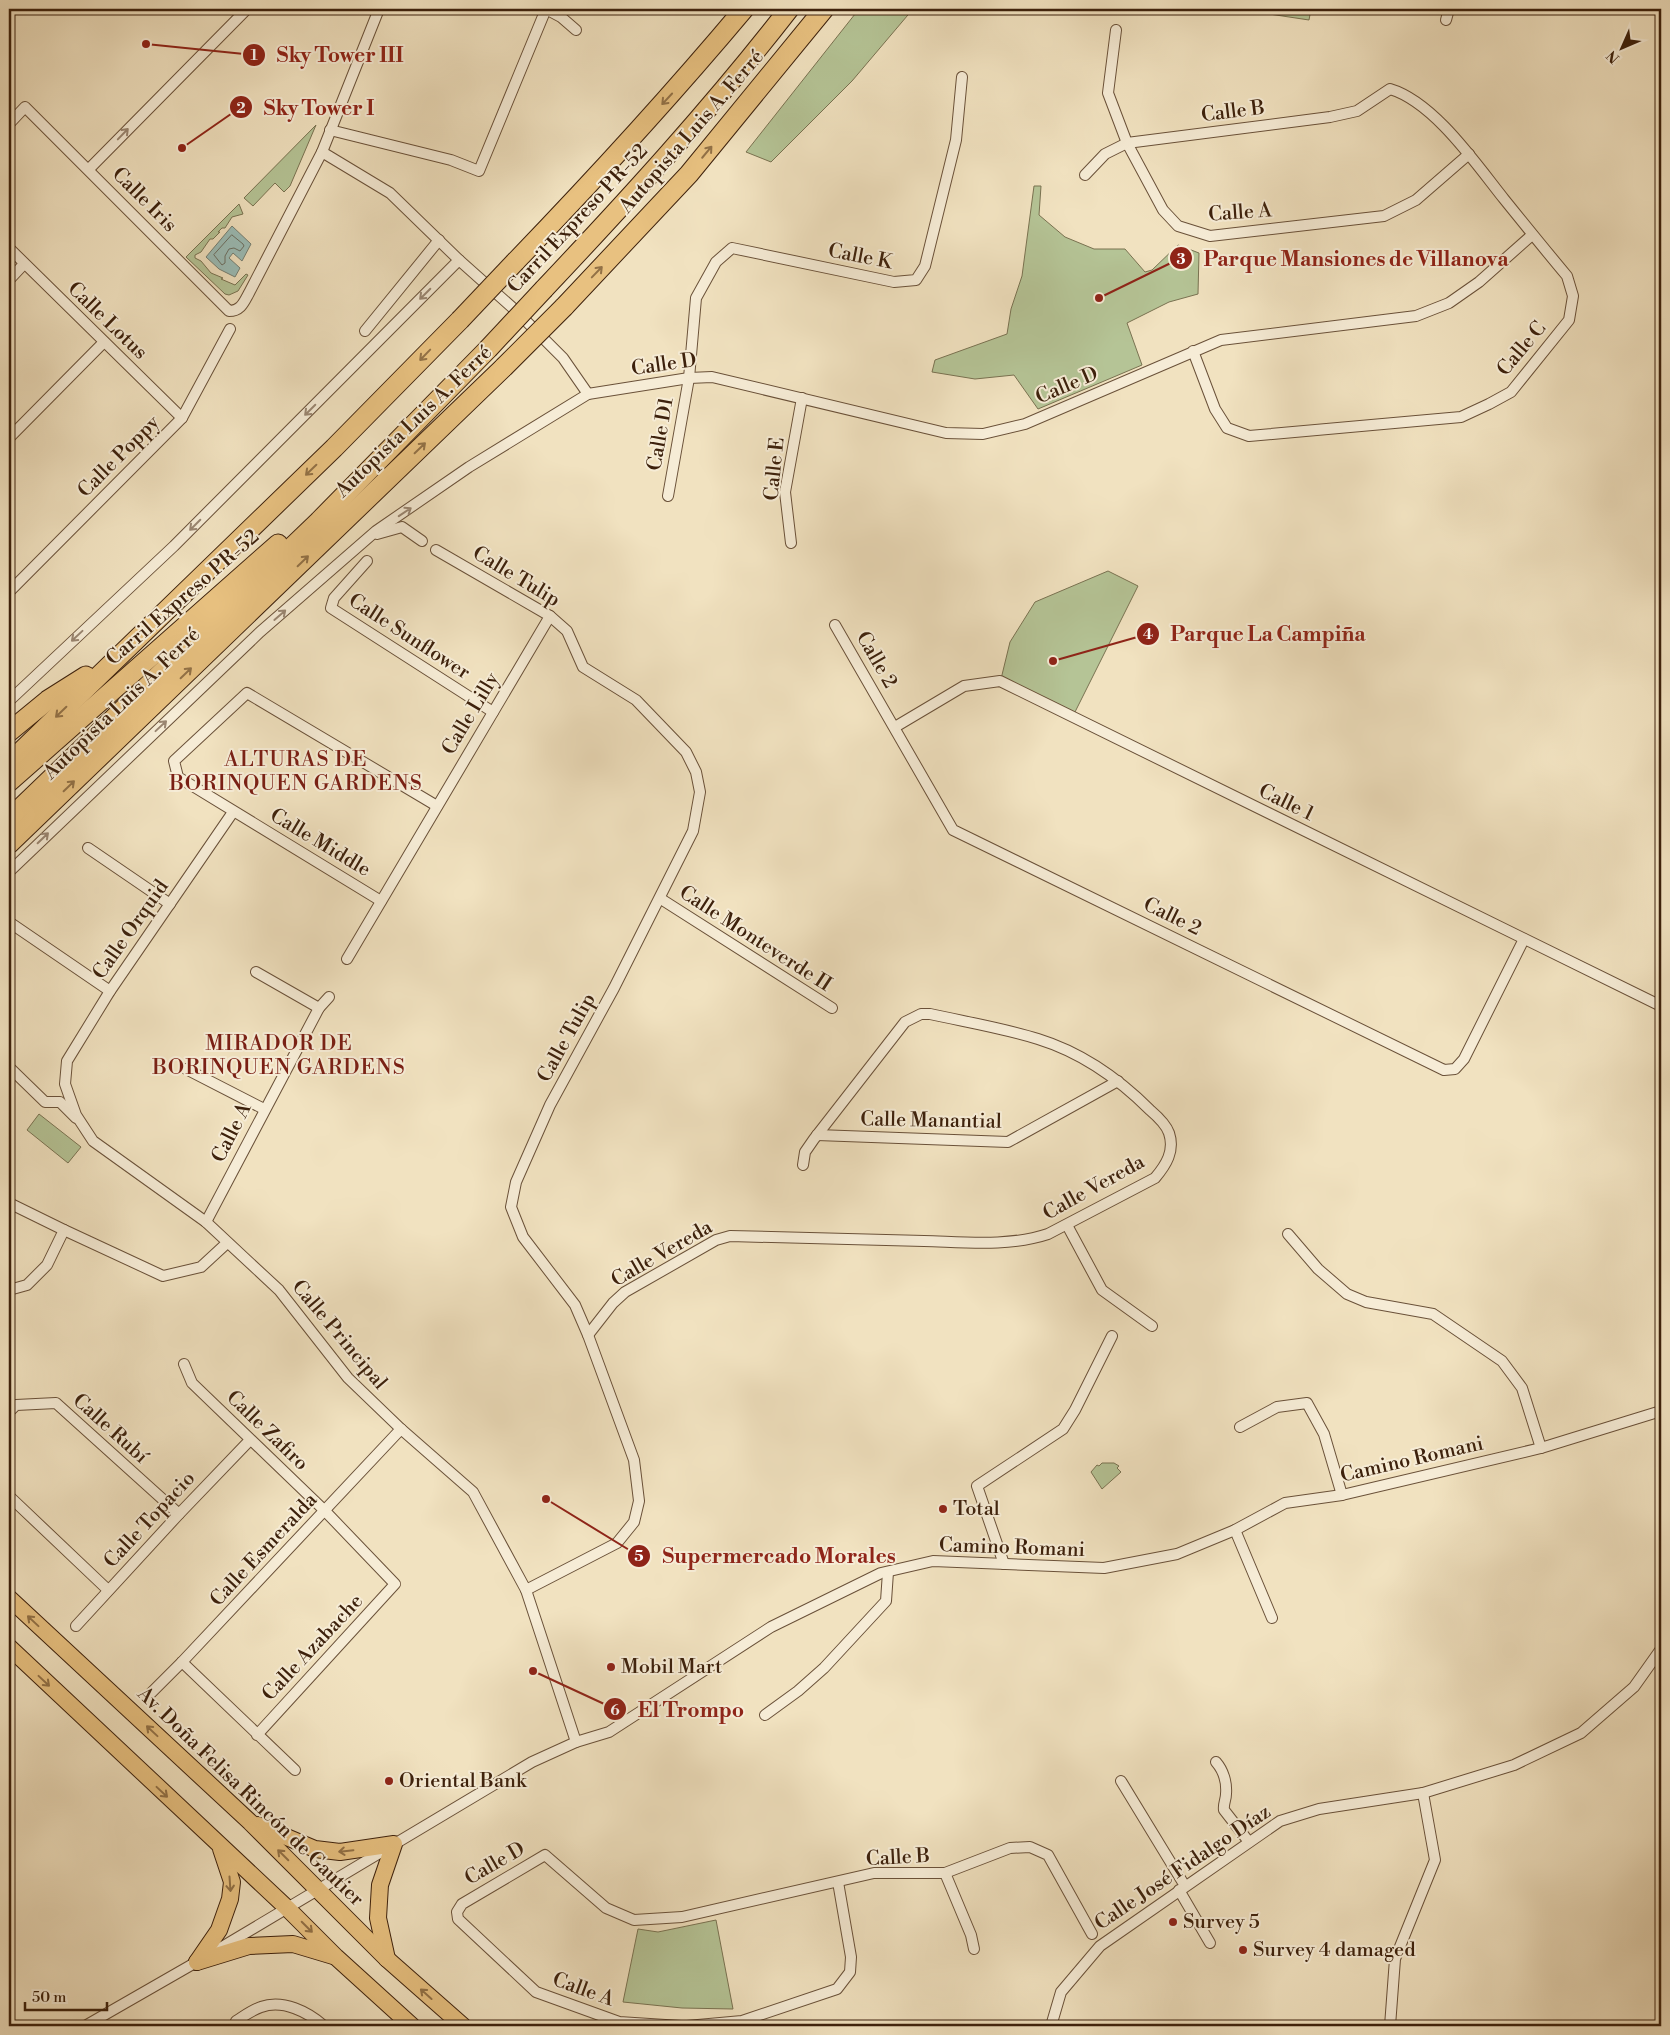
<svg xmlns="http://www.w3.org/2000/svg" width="1670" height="2035" font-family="'Libre Bodoni',serif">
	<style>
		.green { fill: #b5c496; stroke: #797251 }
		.water { fill: #9bbdb7; stroke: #757f73 }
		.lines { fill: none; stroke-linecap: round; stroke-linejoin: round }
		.shore { stroke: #6c6f62; stroke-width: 1 }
		.minor-casing { stroke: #6a5139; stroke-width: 12 }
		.primary-casing { stroke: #3d210c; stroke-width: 18 }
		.motorway-casing { stroke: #3d210c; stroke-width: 21 }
		.minor { stroke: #f6ecd6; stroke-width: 10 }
		.primary { stroke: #e8c180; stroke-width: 16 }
		.motorway { stroke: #e8c180; stroke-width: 19 }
		.motorway-bridge-casing { stroke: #3d210c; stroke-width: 21; stroke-linecap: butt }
		.motorway-bridge { stroke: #e8c180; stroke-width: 19 }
		.oneway { stroke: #927146 }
		.oneway2 { stroke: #9a8671 }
		.poi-dot { fill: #8f2418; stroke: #f6ecd6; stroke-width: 2 }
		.labels { text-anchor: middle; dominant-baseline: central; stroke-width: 4; stroke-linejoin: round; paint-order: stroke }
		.street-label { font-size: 20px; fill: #3d210c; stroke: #f6ecd6 }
		.poi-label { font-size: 20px; fill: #3d210c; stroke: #f6ecd6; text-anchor: start }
		.neighbourhood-label { font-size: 21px; letter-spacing: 1px; fill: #7a1f14; stroke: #f6ecd6 }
		.leader { fill: none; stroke: #8f2418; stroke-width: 2 }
		.callout-dot { fill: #8f2418; stroke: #f6ecd6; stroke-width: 2 }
		.mark-label { font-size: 15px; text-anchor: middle; font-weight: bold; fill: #fff }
		.callout-label { font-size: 21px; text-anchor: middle; font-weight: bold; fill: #8f2418; stroke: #f6ecd6; stroke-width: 4; stroke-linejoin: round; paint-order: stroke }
	</style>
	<rect width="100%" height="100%" fill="#f1e2c0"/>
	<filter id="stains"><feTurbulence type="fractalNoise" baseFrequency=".004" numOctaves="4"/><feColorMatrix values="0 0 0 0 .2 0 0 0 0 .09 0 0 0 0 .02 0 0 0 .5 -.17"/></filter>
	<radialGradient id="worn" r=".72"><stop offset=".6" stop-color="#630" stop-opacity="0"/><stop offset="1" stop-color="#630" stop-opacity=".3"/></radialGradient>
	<g class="green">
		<polygon points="859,9 913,9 852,81 771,162 746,152"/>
		<polygon points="1236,9 1311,9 1309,20"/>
		<polygon points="316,125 290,186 284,192 275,183 253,206 244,198"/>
		<polygon points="1034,186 1041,186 1039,215 1065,237 1094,249 1125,249 1145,272 1152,270 1178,245 1199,253 1198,294 1169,302 1127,323 1142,365 1038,409 1014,375 975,379 932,372 935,360 1007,334 1011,309 1022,276"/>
		<polygon points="239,204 243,214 232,217 225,228 222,228 218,232 220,232 213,239 210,239 201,252 195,255 195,258 201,261 211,273 223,278 221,279 235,285 246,274 248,275 238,291 229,295 225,294 186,257"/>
		<polygon points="1108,571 1138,586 1074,714 1001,679 1010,642 1035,602"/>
		<polygon points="39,1114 81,1147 68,1163 27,1130"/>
		<polygon points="1102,1463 1114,1463 1119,1466 1117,1468 1121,1472 1102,1489 1091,1472 1097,1465 1099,1466"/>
		<polygon points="716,1920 733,2009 682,2008 623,2002 638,1929 658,1932"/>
	</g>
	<polygon class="water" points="232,226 251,244 242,261 233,253 229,258 240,268 235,277 219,269 206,257"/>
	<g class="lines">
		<polygon class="shore" points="232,235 243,244 244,246 240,251 234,248 229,249 225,256 225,263 222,265 214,255"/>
		<g class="minor-casing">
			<g id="minor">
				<polyline points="546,9 561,17 576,30"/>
				<polyline points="1446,20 1449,9"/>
				<polyline points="1116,30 1108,93 1127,143 1163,210 1178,226 1210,236 1384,216 1416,200 1469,154"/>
				<path d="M 9,124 L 25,107 L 229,311 C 241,311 244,302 249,293 L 322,152 L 379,9"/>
				<polyline points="330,130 451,160 479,171 546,9"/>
				<polyline points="322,152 390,193 459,260 514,309 563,358 588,394"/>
				<polyline points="89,169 247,9"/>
				<path d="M 1085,175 L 1105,154 L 1127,143 L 1330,117 L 1357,111 L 1390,89 C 1434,102 1476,164 1504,199 C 1525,225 1546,251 1567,276 L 1573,296 L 1569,320 L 1511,392 L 1489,404 L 1461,417 L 1249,436 L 1227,428 L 1215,409 L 1193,351"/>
				<polyline points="9,248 182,418"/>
				<polyline points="9,280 24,264"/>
				<polyline points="365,331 439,240"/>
				<polyline points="9,438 104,342"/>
				<polyline points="668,496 689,378 696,298 716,262 732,248 894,282 916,280 925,266 956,140 962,77"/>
				<polyline points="377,534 402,527 422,541"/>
				<polyline points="791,543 785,492 802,398"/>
				<polyline points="436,550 550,616 567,631 583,667 636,700 686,752 696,772 700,792 693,831 614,988 550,1105 516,1182 511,1207 523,1237 575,1305 588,1335 634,1460 639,1501 634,1522 617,1543 526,1590"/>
				<polyline points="367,561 334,598 331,608 493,712"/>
				<polyline points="9,592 182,418 230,329"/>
				<polyline points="835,625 953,830 1444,1070 1455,1069 1464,1059 1524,939"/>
				<polyline points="9,701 174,546 459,260"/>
				<polyline points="895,727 964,686 1000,681 1661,1006"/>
				<polyline points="233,812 110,991 67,1061 65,1084 76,1115 93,1141 206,1222 279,1290 348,1378 401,1429 473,1492 526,1590 576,1742"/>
				<polyline points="88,848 170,904"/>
				<polyline points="9,872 260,632 376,531 469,467 588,394 689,378 712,377 946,433 983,434 1025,424 1221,340 1416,316 1449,303 1479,282 1532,235"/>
				<polyline points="661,899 832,1008"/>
				<polyline points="381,901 178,777 174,761 247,693 437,806"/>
				<polyline points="9,922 110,991"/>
				<polyline points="347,959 550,616"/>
				<polyline points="256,972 319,1008"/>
				<polyline points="9,1067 45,1102 60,1102 76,1118"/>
				<polyline points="186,1069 264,1109"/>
				<polyline points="817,1135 1008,1142 1118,1081"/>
				<polyline points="9,1203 64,1230 163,1276 201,1267 227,1243"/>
				<polyline points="206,1222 319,1008 329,997"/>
				<polyline points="1067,1225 1102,1290 1152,1326"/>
				<polyline points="1288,1234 1318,1269 1347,1294 1366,1302 1433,1314 1502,1361 1522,1388 1541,1448"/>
				<polyline points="9,1290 27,1285 47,1265 64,1230"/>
				<path d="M 588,1335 L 613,1303 L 625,1292 L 716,1240 L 730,1236 C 794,1238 859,1239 924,1241 C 964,1242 1009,1247 1048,1234 L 1155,1178 C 1166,1165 1175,1151 1169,1133 C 1166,1124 1157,1116 1150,1110 C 1119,1079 1080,1052 1038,1039 C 1003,1028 966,1022 930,1014 L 921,1014 L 905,1022 L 814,1139 L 805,1152 L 803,1165"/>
				<polyline points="184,1364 192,1383 325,1511 395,1584 257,1735"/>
				<polyline points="9,1412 16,1405 56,1403 179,1514"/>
				<polyline points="1240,1427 1277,1407 1307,1403 1324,1434 1342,1495"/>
				<polyline points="9,1496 108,1590"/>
				<polyline points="1235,1530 1272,1618"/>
				<polyline points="1004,1564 977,1486 1063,1429 1075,1410 1112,1336"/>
				<polyline points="76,1626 179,1514 250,1440"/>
				<polyline points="182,1662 295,1770"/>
				<polyline points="151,1693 182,1662 401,1429"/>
				<polyline points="765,1715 798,1691 824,1668 886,1601 888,1572"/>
				<path d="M 1216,1762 C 1223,1770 1227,1782 1226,1794 C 1226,1800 1223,1804 1224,1810 L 1249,1842"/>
				<polyline points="1121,1781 1185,1886"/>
				<polyline points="945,1873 971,1935 974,1949"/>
				<polyline points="1179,1890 1210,1943"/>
				<polyline points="217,1950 532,1762 576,1742 609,1732 771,1627 881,1573 933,1561 1104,1568 1177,1554 1235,1530 1285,1503 1342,1495 1541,1448 1661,1411"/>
				<polyline points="85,2026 200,1960"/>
				<path d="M 235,2026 L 236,2021 C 244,2016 252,2010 261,2007 C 283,1999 308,2012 324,2026"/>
				<polyline points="681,2026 619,2022 536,1992 458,1919 457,1912 462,1904 545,1855 606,1908 634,1920 682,1917 874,1873 945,1873 1010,1848 1030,1847 1048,1855 1092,1934"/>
				<polyline points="687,2026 742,2021 837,1989 850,1972 851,1957 838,1882"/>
				<polyline points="1051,2026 1061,1992 1100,1946 1280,1821 1319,1809 1423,1793 1514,1765 1581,1733 1634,1687 1661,1649"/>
				<polyline points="1390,2026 1395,1959 1435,1860 1423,1793"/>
			</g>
		</g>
		<g class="primary-casing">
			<g id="primary">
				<polyline points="9,1598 250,1822 387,1959 463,2026"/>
				<polyline points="9,1647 287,1908 336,1957 412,2026"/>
				<polyline points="258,1825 315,1849 340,1852 394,1844 380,1885 378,1918 387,1959"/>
				<polyline points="197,1962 249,1946 293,1944 333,1956"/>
				<polyline points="197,1962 219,1930 230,1899 232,1882 221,1849"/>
			</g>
		</g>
		<g class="motorway-casing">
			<g id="motorway">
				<path d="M 515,262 C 594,180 671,96 744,9"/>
				<path d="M 544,289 C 629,199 713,107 789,9"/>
				<polyline points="564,307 689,174 824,9"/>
				<polyline points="9,732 48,700 86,676"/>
				<polyline points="9,763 334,448 460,320"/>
				<polyline points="9,782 278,544"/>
				<polyline points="9,819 319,521 488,349"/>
				<polyline points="9,844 504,367"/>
			</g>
		</g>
		<use href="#minor" class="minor"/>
		<use href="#primary" class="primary"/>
		<use href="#motorway" class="motorway"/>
		<g class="motorway-bridge-casing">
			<g id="motorway-bridge">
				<polyline points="460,320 515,262"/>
				<polyline points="488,349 544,289"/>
				<polyline points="504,367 564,307"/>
			</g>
		</g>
		<use href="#motorway-bridge" class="motorway-bridge"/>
	</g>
	<defs><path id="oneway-shaft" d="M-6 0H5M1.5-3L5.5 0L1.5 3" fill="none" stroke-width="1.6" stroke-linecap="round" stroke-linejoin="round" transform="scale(1.25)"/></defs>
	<g class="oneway">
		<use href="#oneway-shaft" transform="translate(667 99) rotate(133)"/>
		<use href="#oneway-shaft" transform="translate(707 152) rotate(-50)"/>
		<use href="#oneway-shaft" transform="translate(597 272) rotate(-46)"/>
		<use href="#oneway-shaft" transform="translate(425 355) rotate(134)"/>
		<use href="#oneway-shaft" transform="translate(420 448) rotate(-44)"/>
		<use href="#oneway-shaft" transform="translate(311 470) rotate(136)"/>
		<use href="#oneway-shaft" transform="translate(303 561) rotate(-44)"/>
		<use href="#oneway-shaft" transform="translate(186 673) rotate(-44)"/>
		<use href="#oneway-shaft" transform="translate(61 712) rotate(136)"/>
		<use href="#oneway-shaft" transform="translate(69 786) rotate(-44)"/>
		<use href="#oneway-shaft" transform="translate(33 1621) rotate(-137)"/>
		<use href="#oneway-shaft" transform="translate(44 1681) rotate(43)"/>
		<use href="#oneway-shaft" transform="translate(152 1731) rotate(-137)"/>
		<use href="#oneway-shaft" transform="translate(162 1792) rotate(43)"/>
		<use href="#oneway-shaft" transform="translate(346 1851) rotate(174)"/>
		<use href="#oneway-shaft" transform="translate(283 1855) rotate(-135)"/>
		<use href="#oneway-shaft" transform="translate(230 1884) rotate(86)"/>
		<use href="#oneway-shaft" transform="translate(307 1927) rotate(45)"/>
		<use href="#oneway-shaft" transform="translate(426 1994) rotate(-138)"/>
	</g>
	<g class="oneway2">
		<use href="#oneway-shaft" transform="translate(123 134) rotate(-46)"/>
		<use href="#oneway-shaft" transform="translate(425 294) rotate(135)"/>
		<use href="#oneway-shaft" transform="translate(310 410) rotate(135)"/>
		<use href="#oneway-shaft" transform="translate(405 512) rotate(-34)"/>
		<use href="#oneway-shaft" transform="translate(195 525) rotate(135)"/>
		<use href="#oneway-shaft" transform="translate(280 615) rotate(-41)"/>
		<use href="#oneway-shaft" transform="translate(77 636) rotate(137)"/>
		<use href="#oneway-shaft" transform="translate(161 726) rotate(-43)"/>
		<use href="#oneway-shaft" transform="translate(43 838) rotate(-44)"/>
	</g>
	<g class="poi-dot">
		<circle cx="943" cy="1509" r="5"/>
		<circle cx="611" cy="1667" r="5"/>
		<circle cx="389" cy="1781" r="5"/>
		<circle cx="1173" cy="1922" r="5"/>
		<circle cx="1243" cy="1950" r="5"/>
	</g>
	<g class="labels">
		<g class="street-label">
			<text transform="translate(1233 112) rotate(-7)">Calle B</text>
			<text transform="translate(692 132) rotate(-49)">Autopista Luis A. Ferré</text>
			<text transform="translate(144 200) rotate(45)">Calle Iris</text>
			<text transform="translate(1240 213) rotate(-4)">Calle A</text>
			<text transform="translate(578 219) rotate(-47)">Carril Expreso PR-52</text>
			<text transform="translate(860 257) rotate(11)">Calle K</text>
			<text transform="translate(107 321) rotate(44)">Calle Lotus</text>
			<text transform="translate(1522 349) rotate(-50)">Calle C</text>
			<text transform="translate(664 365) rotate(-8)">Calle D</text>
			<text transform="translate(1067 386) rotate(-23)">Calle D</text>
			<text transform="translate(414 422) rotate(-44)">Autopista Luis A. Ferré</text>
			<text transform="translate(661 434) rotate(-80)">Calle D1</text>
			<text transform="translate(119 457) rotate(-45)">Calle Poppy</text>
			<text transform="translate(775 469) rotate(-84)">Calle E</text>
			<text transform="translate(516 577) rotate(31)">Calle Tulip</text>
			<text transform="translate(183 598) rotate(-41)">Carril Expreso PR-52</text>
			<text transform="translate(409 637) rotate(33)">Calle Sunflower</text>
			<text transform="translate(876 660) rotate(60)">Calle 2</text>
			<text transform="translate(122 704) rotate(-44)">Autopista Luis A. Ferré</text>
			<text transform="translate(471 714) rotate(-59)">Calle Lilly</text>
			<text transform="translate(1286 803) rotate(26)">Calle 1</text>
			<text transform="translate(320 843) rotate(31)">Calle Middle</text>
			<text transform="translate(1172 917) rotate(26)">Calle 2</text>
			<text transform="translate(131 930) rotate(-55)">Calle Orquid</text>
			<text transform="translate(755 939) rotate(33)">Calle Monteverde II</text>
			<text transform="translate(567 1038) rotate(-61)">Calle Tulip</text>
			<text transform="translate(931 1121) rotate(1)">Calle Manantial</text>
			<text transform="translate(232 1133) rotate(-63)">Calle A</text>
			<text transform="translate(1094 1188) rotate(-29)">Calle Vereda</text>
			<text transform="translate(662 1254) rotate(-30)">Calle Vereda</text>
			<text transform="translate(339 1335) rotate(50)">Calle Principal</text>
			<text transform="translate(110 1429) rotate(42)">Calle Rubí</text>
			<text transform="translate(267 1431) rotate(44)">Calle Zafiro</text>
			<text transform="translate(1412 1460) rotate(-13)">Camino Romani</text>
			<text transform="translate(150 1520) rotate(-47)">Calle Topacio</text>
			<text transform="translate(1012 1548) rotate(2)">Camino Romani</text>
			<text transform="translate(264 1550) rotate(-47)">Calle Esmeralda</text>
			<text transform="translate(313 1648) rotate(-47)">Calle Azabache</text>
			<text transform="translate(250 1797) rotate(44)">Av. Doña Felisa Rincón de Gautier</text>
			<text transform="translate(898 1858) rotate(-3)">Calle B</text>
			<text transform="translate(495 1864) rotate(-30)">Calle D</text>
			<text transform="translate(1183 1868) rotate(-34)">Calle José Fidalgo Díaz</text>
			<text transform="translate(583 1990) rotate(20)">Calle A</text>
		</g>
		<g class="poi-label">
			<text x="953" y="1509">Total</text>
			<text x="621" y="1667">Mobil Mart</text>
			<text x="399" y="1781">Oriental Bank</text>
			<text x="1183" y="1922">Survey 5</text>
			<text x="1253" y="1950">Survey 4 damaged</text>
		</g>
		<g class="neighbourhood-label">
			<text x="296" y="760">ALTURAS DE<tspan x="296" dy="24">BORINQUEN GARDENS</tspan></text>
			<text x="279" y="1044">MIRADOR DE<tspan x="279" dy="24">BORINQUEN GARDENS</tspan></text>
		</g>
	</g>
	<path class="leader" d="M146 44L254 55M182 148L241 107M1099 298L1181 258M1053 661L1148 634M546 1499L639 1556M533 1671L615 1709"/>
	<g class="callout-dot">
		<circle cx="146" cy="44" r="5"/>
		<circle cx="182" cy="148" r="5"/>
		<circle cx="1099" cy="298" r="5"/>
		<circle cx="1053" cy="661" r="5"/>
		<circle cx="546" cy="1499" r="5"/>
		<circle cx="533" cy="1671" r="5"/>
		<circle cx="254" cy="55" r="12"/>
		<circle cx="241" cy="107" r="12"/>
		<circle cx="1181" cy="258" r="12"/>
		<circle cx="1148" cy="634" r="12"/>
		<circle cx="639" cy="1556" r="12"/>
		<circle cx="615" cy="1709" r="12"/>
	</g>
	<g class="mark-label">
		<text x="254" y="60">1</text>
		<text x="241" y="113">2</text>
		<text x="1181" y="264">3</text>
		<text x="1148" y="639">4</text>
		<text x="639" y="1561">5</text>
		<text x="615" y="1715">6</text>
	</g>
	<g class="callout-label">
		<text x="340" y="62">Sky Tower III</text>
		<text x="319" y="115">Sky Tower I</text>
		<text x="1356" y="266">Parque Mansiones de Villanova</text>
		<text x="1268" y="641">Parque La Campiña</text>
		<text x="779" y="1563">Supermercado Morales</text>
		<text x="691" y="1717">El Trompo</text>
	</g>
	<rect width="1670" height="2035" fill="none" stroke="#f1e2c0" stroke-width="30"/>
	<rect x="10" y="10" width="1650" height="2015" fill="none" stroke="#3d210c" stroke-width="2.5"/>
	<rect x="15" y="15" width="1640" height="2005" fill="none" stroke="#3d210c"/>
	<g transform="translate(1622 48) rotate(225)" stroke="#f6ecd6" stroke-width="4" paint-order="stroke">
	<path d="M0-4L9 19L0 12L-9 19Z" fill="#3d210c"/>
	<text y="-8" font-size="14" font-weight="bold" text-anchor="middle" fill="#3d210c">N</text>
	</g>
	<path d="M25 2002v8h82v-8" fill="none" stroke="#3d210c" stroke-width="2.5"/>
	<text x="32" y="2002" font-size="15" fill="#3d210c" stroke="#f6ecd6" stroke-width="4" paint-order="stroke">50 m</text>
	<rect width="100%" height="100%" filter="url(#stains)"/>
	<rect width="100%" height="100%" fill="url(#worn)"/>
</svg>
